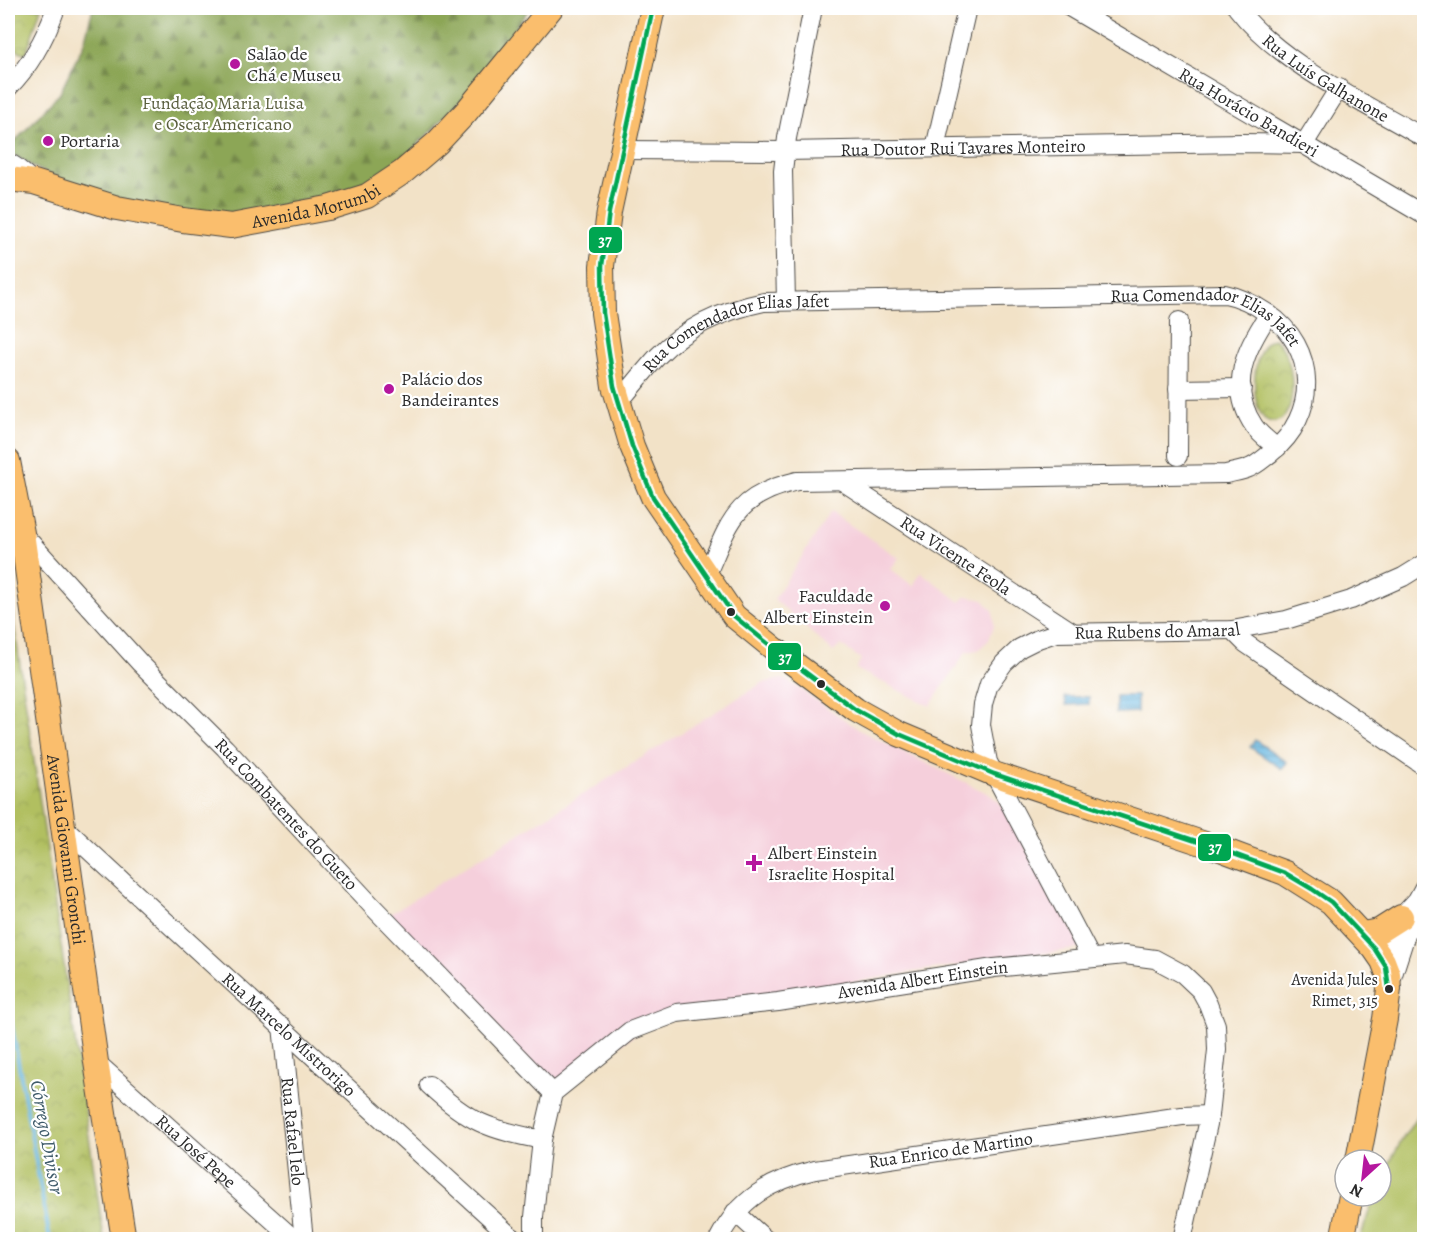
<svg xmlns="http://www.w3.org/2000/svg" width="1432" height="1247" font-family="Alegreya,serif">
	<style>
		.built { fill: #f5cfdb }
		.forest { fill: url(#forest-firs); stroke: #5c6841; stroke-width: 1.5 }
		.park { fill: url(#park-crowns); stroke: #6e7546; stroke-width: 1.5 }
		.pitch { fill: #b1bf61; stroke: #6e7546; stroke-width: 1.5 }
		.water { fill: url(#water-rules); stroke: #497286; stroke-width: 1.5 }
		.lines { fill: none; stroke-linecap: round; stroke-linejoin: round }
		.stream { stroke: #67b8e2; stroke-width: 4 }
		.minor-casing { stroke: #494642; stroke-width: 20 }
		.major-casing { stroke: #494642; stroke-width: 26 }
		.minor { stroke: #fff; stroke-width: 18 }
		.major { stroke: #fabe6d; stroke-width: 24 }
		.bus-1-casing { stroke: #fff; stroke-width: 9 }
		.bus-1 { stroke: #00a651; stroke-width: 4.5 }
		.poi-dot { fill: #b5179e; stroke: #fff; stroke-width: 2 }
		.bus-dot { fill: #2b2b2b; stroke: #fff; stroke-width: 2 }
		.labels { text-anchor: middle; dominant-baseline: central; stroke-width: 4.5; stroke-linejoin: round; paint-order: stroke }
		.bus-label { font-size: 16px; fill: #2b2b2b; stroke: #fff; text-anchor: end }
		.poi-label { font-size: 18px; fill: #2b2b2b; stroke: #fff; text-anchor: start }
		.street-label { font-size: 18px; fill: #2b2b2b; stroke: #fff }
		.park-label { font-size: 18px; fill: #5a5f3e; stroke: #fff }
		.water-label { font-size: 20px; font-style: italic; fill: #405c6b; stroke: #fff }
		.line-badge { stroke: #fff; stroke-width: 2 }
		.badge-label { font-size: 16px; text-anchor: middle; font-weight: bold; fill: #fff }
	</style>
	<defs>
		<pattern id="forest-firs" width="22" height="20" patternUnits="userSpaceOnUse" patternTransform="scale(1.5)"><rect width="22" height="20" fill="#8ca657"/><path d="M5 1l3.5 6h-7zM16 11l3.5 6h-7z" fill="#738748"/></pattern>
		<pattern id="park-crowns" width="20" height="18" patternUnits="userSpaceOnUse" patternTransform="scale(1.5)"><rect width="20" height="18" fill="#b1bf61"/><path d="M2 6a3 3 0 1 1 6 0M12 15a3 3 0 1 1 6 0" fill="none" stroke="#98a454"/></pattern>
		<pattern id="water-rules" width="6" height="5" patternUnits="userSpaceOnUse" patternTransform="scale(1.5)"><rect width="6" height="5" fill="#67b8e2"/><path d="M0 2.5h6" fill="none" stroke="#5596b7"/></pattern>
	</defs>
	<rect width="100%" height="100%" fill="#fff"/>
	<filter id="ink" filterUnits="userSpaceOnUse"><feTurbulence type="fractalNoise" baseFrequency=".0167" numOctaves="2"/><feDisplacementMap in="SourceGraphic" scale="12" xChannelSelector="R" yChannelSelector="G"/><feConvolveMatrix kernelMatrix="1 2 1 2 8 2 1 2 1" color-interpolation-filters="sRGB"/></filter>
	<filter id="wash" filterUnits="userSpaceOnUse"><feTurbulence type="fractalNoise" baseFrequency=".008" numOctaves="4" result="noise"/><feDisplacementMap in="SourceGraphic" scale="24" xChannelSelector="R" yChannelSelector="G"/><feGaussianBlur stdDeviation="1.35" result="paint"/><feColorMatrix in="noise" values="0 0 0 0 0 0 0 0 0 0 0 0 0 0 0 0 0 1.4 0 .05"/><feComposite in="paint" operator="in"/></filter>
	<g filter="url(#wash)">
		<rect width="100%" height="100%" fill="#f2e2c7"/>
		<g class="built">
			<polygon points="831,512 899,558 891,569 913,586 921,572 960,602 967,596 983,600 993,610 994,625 989,640 978,650 966,652 930,706 856,669 861,659 841,645 833,652 774,599"/>
			<polygon points="782,679 788,681 861,731 989,794 999,802 1007,813 1083,948 911,972 665,1016 552,1087 390,914 762,683"/>
		</g>
		<polygon class="forest" points="93,8 530,8 466,95 398,165 348,192 204,221 80,189 34,167 8,151 8,149 60,93 84,43"/>
		<g class="park">
			<polygon points="8,8 41,8 26,54 8,46"/>
			<path d="M 1274,339 C 1296,352 1301,423 1272,422 C 1248,421 1249,343 1274,339 Z"/>
			<polygon points="8,583 104,1239 8,1239"/>
		</g>
		<polygon class="pitch" points="1424,1106 1424,1239 1360,1239 1374,1196 1381,1196 1381,1179 1383,1175 1402,1140"/>
		<g class="water">
			<polygon points="1116,696 1137,696 1137,712 1116,713"/>
			<polygon points="1065,697 1089,697 1089,704 1066,705"/>
			<polygon points="1255,740 1287,762 1282,769 1250,747"/>
		</g>
		<g class="lines">
			<polyline class="stream" points="8,1005 50,1240"/>
		</g>
	</g>
	<g filter="url(#ink)">
		<g class="lines">
			<g class="minor-casing">
				<g id="minor">
					<path id="s1" d="M 1071,8 L 1424,215"/>
					<path id="s2" d="M 1237,8 C 1280,64 1363,102 1424,138"/>
					<path d="M 8,88 C 31,65 45,39 56,8"/>
					<polyline points="935,148 967,8"/>
					<path id="s3" d="M 623,150 L 785,151 L 1242,143 L 1304,144 L 1339,88"/>
					<polyline points="8,162 16,167 34,182"/>
					<polyline points="786,301 783,171 787,138 813,8"/>
					<path d="M 1269,314 C 1246,348 1227,386 1254,426 C 1260,435 1269,441 1277,448"/>
					<polyline points="1178,389 1242,388"/>
					<path id="s4" d="M 619,402 C 632,387 645,370 658,356 C 687,326 725,310 764,302 L 1225,294 C 1241,297 1254,304 1267,313 C 1318,347 1319,415 1271,453 C 1264,458 1257,465 1249,468 C 1242,471 1234,472 1226,474 L 797,481 C 734,496 730,522 706,576"/>
					<polyline points="1178,456 1179,321"/>
					<path id="s5" d="M 842,481 L 1071,631"/>
					<path id="s6" d="M 22,533 L 140,663 L 225,748 L 373,907 L 553,1093"/>
					<polyline points="1232,630 1245,643 1424,766"/>
					<path id="s7" d="M 64,827 C 213,966 364,1103 515,1240"/>
					<path id="s8" d="M 1091,958 L 988,762 L 981,725 L 983,704 L 989,684 L 1004,663 L 1020,648 L 1038,639 L 1056,633 L 1232,630 L 1286,620 L 1351,600 L 1403,577 L 1424,564"/>
					<polyline points="1383,961 1401,917 1417,900 1424,887"/>
					<polyline points="1389,987 1417,900"/>
					<path id="s9" d="M 282,1026 L 304,1240"/>
					<path id="s10" d="M 96,1062 L 295,1240"/>
					<path d="M 429,1085 C 469,1123 489,1129 542,1140"/>
					<polyline points="735,1212 766,1240"/>
					<path id="s11" d="M 534,1240 L 534,1217 L 539,1167 L 542,1140 L 553,1093 L 630,1031 L 677,1013 L 778,1002 L 994,968 L 1125,955 L 1155,959 L 1183,974 L 1201,991 L 1208,1004 L 1216,1025 L 1217,1050 L 1210,1115 L 1182,1240"/>
					<path id="s12" d="M 718,1240 C 739,1199 771,1180 815,1170 L 1182,1116 L 1210,1115"/>
				</g>
			</g>
			<g class="major-casing">
				<g id="major">
					<polyline points="653,8 609,212 602,266 603,313 614,386 632,446 653,497 734,616 777,651 856,710 899,734 994,774 1223,850 1285,873 1331,902 1374,948 1383,961 1388,974 1389,989 1385,1019 1358,1160"/>
					<path id="s13" d="M 8,179 L 34,182 L 117,208 L 183,220 L 231,226 L 328,208 L 367,196 L 403,172 L 437,143 L 466,112 L 551,8"/>
					<path id="s14" d="M 8,461 L 22,533 L 96,1062 L 124,1240"/>
					<polyline points="1362,934 1379,931 1401,917"/>
					<polyline points="1342,1240 1351,1196"/>
				</g>
			</g>
			<use href="#minor" class="minor"/>
			<use href="#major" class="major"/>
			<g class="bus-1-casing">
				<polyline id="bus-1" points="653,8 609,212 602,266 603,313 614,386 632,446 653,497 734,616 777,651 856,710 899,734 994,774 1223,850 1285,873 1312,889 1331,902 1374,948 1386,967 1389,989"/>
			</g>
			<use href="#bus-1" class="bus-1"/>
		</g>
	</g>
	<g class="poi-dot">
		<circle cx="235" cy="64" r="6"/>
		<circle cx="48" cy="141" r="6"/>
		<circle cx="389" cy="389" r="6"/>
		<circle cx="885" cy="606" r="6"/>
		<path d="M751 854h6v6h6v6h-6v6h-6v-6h-6v-6h6z"/>
	</g>
	<g class="bus-dot">
		<circle cx="731" cy="612" r="5"/>
		<circle cx="821" cy="684" r="5"/>
		<circle cx="1389" cy="989" r="5"/>
	</g>
	<g class="labels">
		<g class="bus-label">
			<text x="1378" y="980">Avenida Jules<tspan x="1378" dy="21">Rimet, 315</tspan></text>
		</g>
		<g class="poi-label">
			<text x="247" y="54">Salão de<tspan x="247" dy="21">Chá e Museu</tspan></text>
			<text x="60" y="141">Portaria</text>
			<text x="401" y="379">Palácio dos<tspan x="401" dy="21">Bandeirantes</tspan></text>
			<text x="873" y="596" text-anchor="end">Faculdade<tspan x="873" dy="21">Albert Einstein</tspan></text>
			<text x="768" y="853">Albert Einstein<tspan x="768" dy="21">Israelite Hospital</tspan></text>
		</g>
		<g class="street-label">
			<text stroke="none"><textPath href="#s2" startOffset="114">Rua Luís Galhanone</textPath></text>
			<text stroke="none"><textPath href="#s1" startOffset="206">Rua Horácio Bandieri</textPath></text>
			<text stroke="none"><textPath href="#s3" startOffset="340">Rua Doutor Rui Tavares Monteiro</textPath></text>
			<text stroke="none"><textPath href="#s13" startOffset="316">Avenida Morumbi</textPath></text>
			<text stroke="none"><textPath href="#s4" startOffset="630">Rua Comendador Elias Jafet</textPath></text>
			<text stroke="none"><textPath href="#s4" startOffset="144">Rua Comendador Elias Jafet</textPath></text>
			<text stroke="none"><textPath href="#s5" startOffset="136">Rua Vicente Feola</textPath></text>
			<text stroke="none"><textPath href="#s8" startOffset="489">Rua Rubens do Amaral</textPath></text>
			<text stroke="none"><textPath href="#s6" startOffset="386">Rua Combatentes do Gueto</textPath></text>
			<text stroke="none"><textPath href="#s14" startOffset="393">Avenida Giovanni Gronchi</textPath></text>
			<text stroke="none"><textPath href="#s11" startOffset="546">Avenida Albert Einstein</textPath></text>
			<text stroke="none"><textPath href="#s7" startOffset="306">Rua Marcelo Mistrorigo</textPath></text>
			<text stroke="none"><textPath href="#s9" startOffset="106">Rua Rafael Ielo</textPath></text>
			<text stroke="none"><textPath href="#s12" startOffset="261">Rua Enrico de Martino</textPath></text>
			<text stroke="none"><textPath href="#s10" startOffset="134">Rua José Pepe</textPath></text>
		</g>
		<g class="park-label">
			<text x="223" y="103">Fundação Maria Luisa<tspan x="223" dy="21">e Oscar Americano</tspan></text>
		</g>
		<g class="water-label">
			<text transform="translate(47 1137) rotate(80)">Córrego Divisor</text>
		</g>
	</g>
	<g class="line-badge">
		<rect x="588" y="226" width="35" height="28" rx="6" fill="#00a651"/>
		<rect x="767" y="642" width="35" height="29" rx="6" fill="#00a651"/>
		<rect x="1197" y="833" width="35" height="29" rx="6" fill="#00a651"/>
	</g>
	<g class="badge-label">
		<text x="605" y="246">37</text>
		<text x="785" y="663">37</text>
		<text x="1215" y="853">37</text>
	</g>
	<rect width="1432" height="1247" fill="none" stroke="#fff" stroke-width="30"/>
	<g transform="translate(1363 1178) rotate(207)"><circle r="28" fill="#ffffff" stroke="#aaaaaa" stroke-width="1.5"/>
	<path d="M0-4.5L10 22L0 15L-10 22Z" fill="#b5179e"/>
	<text y="-9" font-size="16" font-weight="bold" text-anchor="middle" fill="#2b2b2b">N</text>
	</g>
</svg>
